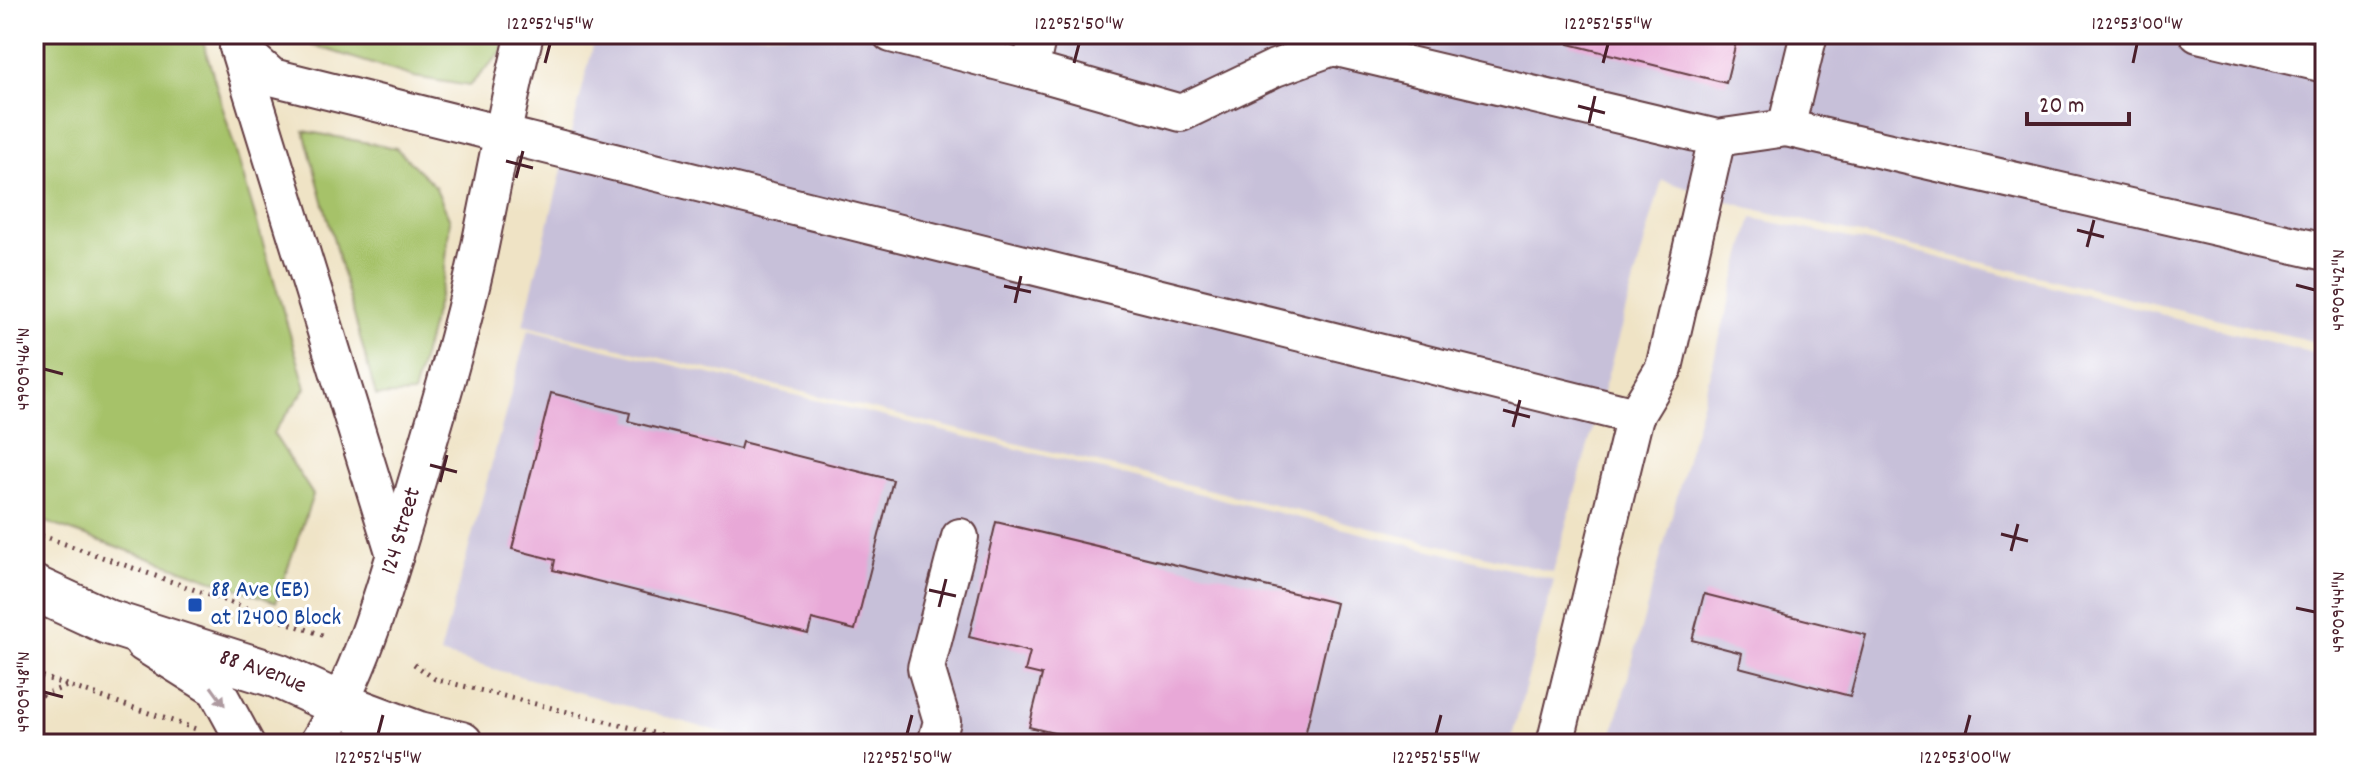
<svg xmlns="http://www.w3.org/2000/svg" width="2359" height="778" font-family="Dekko,sans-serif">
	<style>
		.industrial { fill: #c7c0d9 }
		.green { fill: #a6c269; stroke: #78704a; stroke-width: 2 }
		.building { fill: #e8a8d7 }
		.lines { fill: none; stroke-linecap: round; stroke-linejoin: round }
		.minor-casing { stroke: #633c42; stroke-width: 40 }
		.major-casing { stroke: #633c42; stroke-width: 48 }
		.path { stroke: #633c42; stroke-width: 5; stroke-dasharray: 2 6; stroke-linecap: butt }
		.minor { stroke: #fff; stroke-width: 36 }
		.major { stroke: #fff; stroke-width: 44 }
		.oneway { fill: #ae9aa0 }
		.ticks { fill: none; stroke: #4a1f2b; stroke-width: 3 }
		.transit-dot { fill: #1a4fb4; stroke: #fff; stroke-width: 3 }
		.labels { text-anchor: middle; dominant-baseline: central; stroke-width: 6; stroke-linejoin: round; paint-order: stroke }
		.street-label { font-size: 24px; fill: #4a1f2b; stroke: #fff }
		.transit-label { font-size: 24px; fill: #164399; stroke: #fff; text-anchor: start }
		.neatline { fill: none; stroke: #4a1f2b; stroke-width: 3 }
		.ticks-label { font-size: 20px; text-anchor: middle; fill: #4a1f2b }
	</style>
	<rect width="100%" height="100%" fill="#fff"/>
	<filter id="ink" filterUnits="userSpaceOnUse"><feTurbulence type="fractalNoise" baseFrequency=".0125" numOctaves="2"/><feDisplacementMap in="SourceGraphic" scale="16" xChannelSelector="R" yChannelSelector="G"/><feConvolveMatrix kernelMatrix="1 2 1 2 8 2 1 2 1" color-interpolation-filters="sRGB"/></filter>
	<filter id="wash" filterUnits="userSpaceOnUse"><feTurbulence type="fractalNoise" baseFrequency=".006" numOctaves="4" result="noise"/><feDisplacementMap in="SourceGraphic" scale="32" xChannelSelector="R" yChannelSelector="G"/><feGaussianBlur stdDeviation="1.8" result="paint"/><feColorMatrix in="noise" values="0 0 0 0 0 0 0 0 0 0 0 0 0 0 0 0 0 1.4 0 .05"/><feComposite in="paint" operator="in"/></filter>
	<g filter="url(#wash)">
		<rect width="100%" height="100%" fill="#efe3c5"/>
		<g class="industrial">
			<polygon points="596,34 2325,34 2325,344 1746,207 1662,180 1553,572 523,325"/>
			<polygon points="1752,218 1921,253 2325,356 2325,744 1610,744"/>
			<polygon points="528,330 1554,580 1510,744 763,744 440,654"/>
		</g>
		<g class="green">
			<polygon points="34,34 201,34 306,388 273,433 313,495 276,602 34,518"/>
			<polygon points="306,34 506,34 502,52 469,86 414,77 312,45"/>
			<polygon points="304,131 396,148 435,186 450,220 444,278 413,394 376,396"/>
		</g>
		<g id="blocks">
			<g class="building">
				<polygon points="1572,34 1738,34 1726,83 1569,44"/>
				<polygon points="551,393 630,413 628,421 740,449 742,442 893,480 855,630 812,619 808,634 553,570 555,560 512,549"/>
				<polygon points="996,522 1336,603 1303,744 1099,744 1029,727 1042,675 1025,671 1030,652 969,637"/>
				<polygon points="1704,594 1866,635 1850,696 1739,667 1742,653 1692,640"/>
			</g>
		</g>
	</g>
	<g filter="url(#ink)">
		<use href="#blocks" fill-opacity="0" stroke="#633c42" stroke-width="2"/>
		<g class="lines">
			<g class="minor-casing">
				<g id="minor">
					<polyline points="891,34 1030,70 1038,34"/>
					<polyline points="2198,34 2325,64"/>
					<polyline points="238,47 272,77 1635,416 1555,744"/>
					<polyline points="238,47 395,555"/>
					<polyline points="1030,70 1181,113 1275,68 1333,47 1717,138 1786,128 1809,34"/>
					<polyline points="1786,128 2325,252"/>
					<polyline points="1635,416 1664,368 1717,138"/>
					<polyline points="143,643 216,689 246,744"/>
					<path id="s1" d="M 317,744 C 360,675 383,595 406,518 C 431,433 458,347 477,260 C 493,185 506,109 525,34"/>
					<polyline points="936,744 942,721 926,668 960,537"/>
				</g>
			</g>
			<g class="major-casing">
				<g id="major">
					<path id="s2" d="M 34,588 L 108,622 L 278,676 L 341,705 L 419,734 L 461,744"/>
				</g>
			</g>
			<g class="path">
				<polyline points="34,533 328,637"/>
				<polyline points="414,664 435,679 697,744"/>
				<polyline points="34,674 199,730"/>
				<polyline points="34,698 67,686"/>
			</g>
			<use href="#minor" class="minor"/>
			<use href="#major" class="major"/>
		</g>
		<defs><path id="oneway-solid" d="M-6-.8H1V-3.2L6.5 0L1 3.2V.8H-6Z" transform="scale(2)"/></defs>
		<use class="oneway" href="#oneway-solid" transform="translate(218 696) rotate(54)"/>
	</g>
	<path class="ticks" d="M 545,63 L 550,44M 1074,63 L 1079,44M 1603,63 L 1608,44M 2133,63 L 2137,44M 1578,106 L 1605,113M 1589,123 L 1595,96M 506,161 L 533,168M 516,178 L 523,151M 2077,230 L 2104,237M 2087,247 L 2094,220M 2296,285 L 2315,290M 1004,286 L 1031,292M 1015,303 L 1021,276M 44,369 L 63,374M 1503,410 L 1530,417M 1513,427 L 1520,400M 430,465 L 457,472M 440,482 L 447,455M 2001,534 L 2028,541M 2011,551 L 2018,524M 929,590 L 956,596M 939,607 L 946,579M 2296,608 L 2315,612M 44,692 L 63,697M 378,734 L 383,715M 907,734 L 912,715M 1436,734 L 1441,715M 1965,734 L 1970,715"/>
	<rect class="transit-dot" x="187" y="597" width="16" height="16" rx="4"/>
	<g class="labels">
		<g class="street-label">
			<text stroke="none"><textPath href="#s1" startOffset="230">124 Street</textPath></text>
			<text stroke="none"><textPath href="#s2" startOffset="244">88 Avenue</textPath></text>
		</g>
		<g class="transit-label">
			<text x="211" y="591">88 Ave (EB)<tspan x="211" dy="28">at 12400 Block</tspan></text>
		</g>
	</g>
	<rect width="2359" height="778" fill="none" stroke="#fff" stroke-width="88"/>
	<path d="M2027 112v12h102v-12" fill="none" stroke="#4a1f2b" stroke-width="4"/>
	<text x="2039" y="112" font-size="24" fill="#4a1f2b" stroke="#ffffff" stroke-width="6" paint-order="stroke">20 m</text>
	<rect x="44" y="44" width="2271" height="690" class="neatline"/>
	<g class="ticks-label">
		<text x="550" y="29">122°52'45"W</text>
		<text x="1079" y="29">122°52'50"W</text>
		<text x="1608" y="29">122°52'55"W</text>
		<text x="2137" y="29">122°53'00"W</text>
		<text transform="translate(2337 290) rotate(-90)" y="7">49°09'42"N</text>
		<text transform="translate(22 369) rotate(-90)" y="7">49°09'46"N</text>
		<text transform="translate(2337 612) rotate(-90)" y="7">49°09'44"N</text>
		<text transform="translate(22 692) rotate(-90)" y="7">49°09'48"N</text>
		<text x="378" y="763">122°52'45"W</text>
		<text x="907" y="763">122°52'50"W</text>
		<text x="1436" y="763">122°52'55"W</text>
		<text x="1965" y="763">122°53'00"W</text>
	</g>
</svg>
